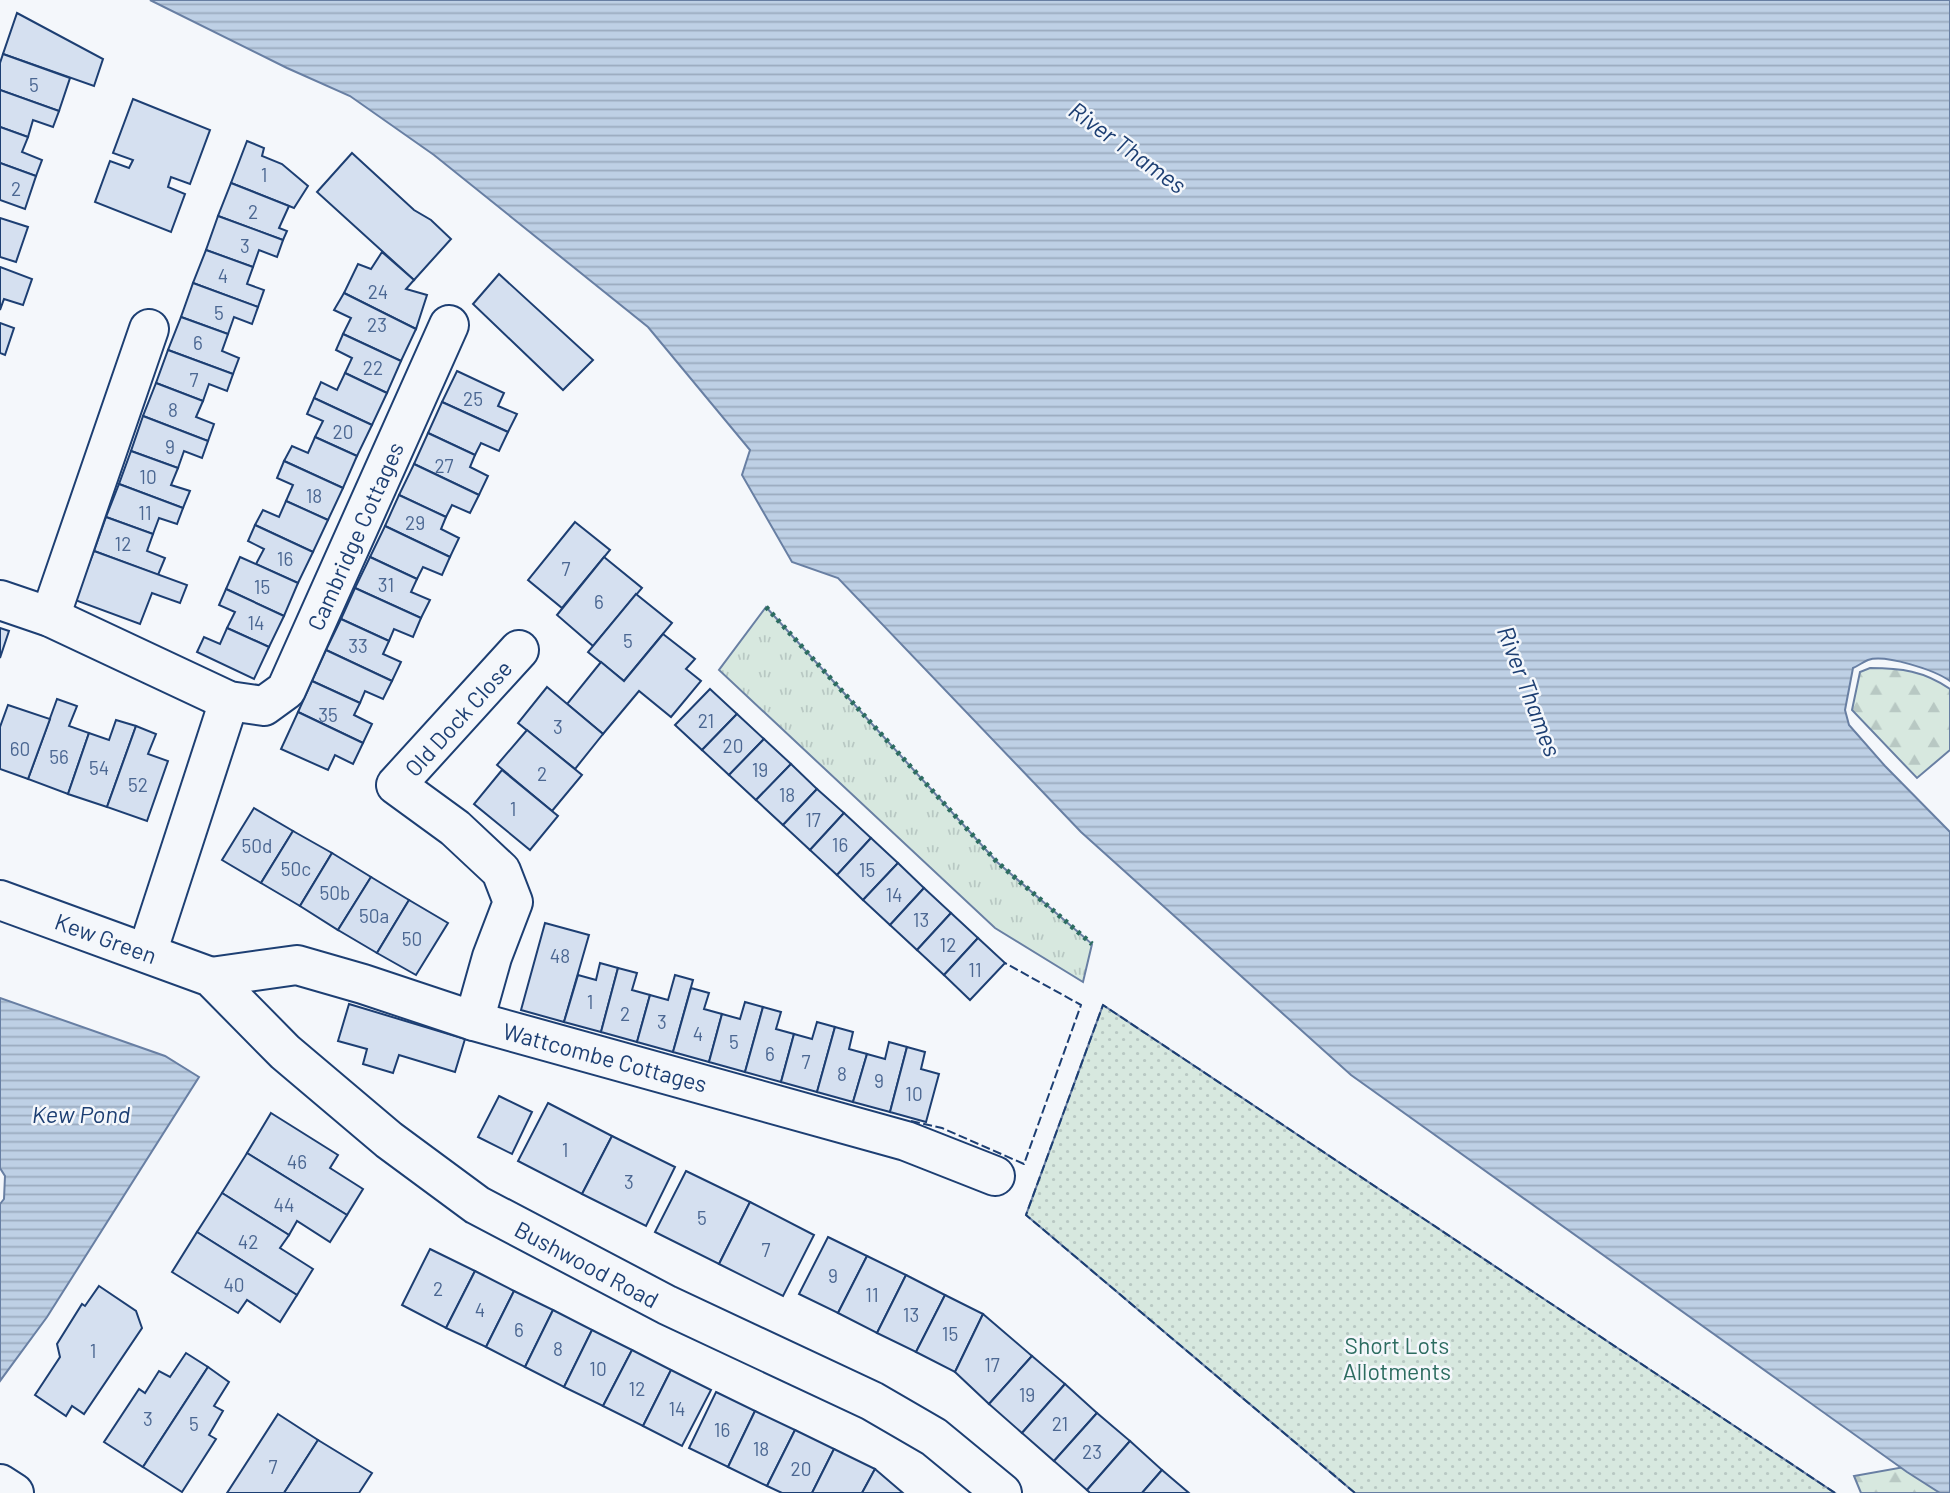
<svg xmlns="http://www.w3.org/2000/svg" width="1950" height="1493" font-family="Barlow,sans-serif">
	<style>
		.grass { fill: url(#grass-tufts); stroke: #687fa3; stroke-width: 2 }
		.forest { fill: url(#forest-firs); stroke: #687fa3; stroke-width: 2 }
		.park { fill: url(#park-dots); stroke: #687fa3; stroke-width: 2 }
		.water { fill: url(#water-rules); stroke: #687fa3; stroke-width: 2 }
		.building { fill: #d5e0f0; stroke: #1d3f73; stroke-width: 2 }
		.lines { fill: none; stroke-linecap: round; stroke-linejoin: round }
		.street-casing { stroke: #1d3f73; stroke-width: 42 }
		.street { stroke: #f4f7fb; stroke-width: 38 }
		.hedge { stroke: #2c6c60; stroke-width: 5; stroke-dasharray: 3.5 5; stroke-linecap: butt }
		.fence { stroke: #1d3f73; stroke-width: 2; stroke-dasharray: 9 3.5; stroke-linecap: butt }
		.labels { text-anchor: middle; dominant-baseline: central; stroke-width: 5; stroke-linejoin: round; paint-order: stroke }
		.number-label { font-size: 19px; fill: #4b6792 }
		.street-label { font-size: 23px; fill: #1d3f73; stroke: #f4f7fb }
		.park-label { font-size: 23px; fill: #2c6c60; stroke: #f4f7fb }
		.water-label { font-size: 24px; font-style: italic; fill: #1d3f73; stroke: #f4f7fb }
	</style>
	<defs>
		<pattern id="grass-tufts" width="24" height="20" patternUnits="userSpaceOnUse" patternTransform="scale(1.75)"><rect width="24" height="20" fill="#d7e8df"/><path d="M3 7l-1-3M5 7V3M7 7l1-3M15 17l-1-3M17 17v-4M19 17l1-3" fill="none" stroke="#b8c8c3"/></pattern>
		<pattern id="forest-firs" width="22" height="20" patternUnits="userSpaceOnUse" patternTransform="scale(1.75)"><rect width="22" height="20" fill="#d7e8df"/><path d="M5 1l3.5 6h-7zM16 11l3.5 6h-7z" fill="#b8c8c3"/></pattern>
		<pattern id="park-dots" width="8" height="8" patternUnits="userSpaceOnUse" patternTransform="scale(1.75)"><rect width="8" height="8" fill="#d7e8df"/><path d="M2 2h.1M6 6h.1" fill="none" stroke="#b8c8c3" stroke-width="1.8" stroke-linecap="round"/></pattern>
		<pattern id="water-rules" width="6" height="5" patternUnits="userSpaceOnUse" patternTransform="scale(1.75)"><rect width="6" height="5" fill="#bed0e5"/><path d="M0 2.5h6" fill="none" stroke="#9aaabe"/></pattern>
	</defs>
	<rect width="100%" height="100%" fill="#f4f7fb"/>
	<polygon class="grass" points="766,607 997,862 1092,944 1083,982 995,928 719,670"/>
	<g class="forest">
		<path d="M 1870,668 C 1901,668 1924,671 1950,689 L 1950,750 L 1917,778 L 1852,710 L 1860,672 Z"/>
		<polygon points="1921,1464 1950,1493 1861,1493 1854,1476"/>
	</g>
	<polygon class="park" points="1103,1005 1835,1493 1355,1493 1026,1215"/>
	<g class="water">
		<path d="M 150,0 L 1950,0 L 1950,681 C 1935,670 1885,654 1868,660 C 1863,662 1858,666 1853,668 L 1845,710 L 1849,725 L 1885,766 L 1950,832 L 1950,1493 L 1940,1493 L 1907,1472 L 1351,1075 L 1081,832 L 838,578 L 792,562 L 742,475 L 750,450 L 648,327 L 434,155 L 350,96 L 287,68 Z"/>
		<polygon points="0,998 165,1056 199,1077 47,1317 0,1381 0,1204 4,1199 5,1176 0,1168"/>
	</g>
	<g class="building">
		<polygon points="17,13 103,59 94,86 3,54"/>
		<polygon points="3,54 70,78 59,111 0,90 0,63"/>
		<polygon points="0,90 59,111 53,127 33,120 28,137 0,127"/>
		<polygon points="133,99 210,130 190,184 171,177 168,187 185,194 171,232 95,202 110,161 129,168 133,160 113,153"/>
		<polygon points="0,127 28,137 22,152 42,160 36,176 0,163"/>
		<polygon points="247,141 264,148 262,156 282,164 308,186 294,208 231,183"/>
		<polygon points="352,153 414,210 431,220 451,239 414,280 317,192"/>
		<polygon points="0,163 36,176 25,209 0,200"/>
		<polygon points="231,183 289,206 279,228 287,231 283,240 218,216"/>
		<polygon points="218,216 283,240 277,257 259,250 253,267 206,250"/>
		<polygon points="0,218 28,227 16,262 0,257"/>
		<polygon points="206,250 253,267 247,284 264,290 258,307 193,283"/>
		<polygon points="382,252 414,280 406,289 427,295 416,329 344,293 358,264 371,269"/>
		<polygon points="0,267 32,279 23,305 4,299 0,310"/>
		<polygon points="499,274 593,360 563,390 473,304"/>
		<polygon points="193,283 258,307 252,324 234,317 228,334 181,317"/>
		<polygon points="344,293 416,329 401,361 343,334 351,318 334,310"/>
		<polygon points="181,317 228,334 222,351 239,358 233,374 168,350"/>
		<polygon points="0,323 14,328 5,355 0,353"/>
		<polygon points="343,334 401,361 387,393 345,373 352,358 336,350"/>
		<polygon points="168,350 233,374 227,391 209,384 203,401 156,383"/>
		<polygon points="457,371 504,393 498,406 517,414 508,432 442,402"/>
		<polygon points="345,373 387,393 372,425 314,398 321,382 337,390"/>
		<polygon points="156,383 203,401 196,417 214,424 208,441 143,416"/>
		<polygon points="314,398 372,425 357,456 315,437 323,421 307,414"/>
		<polygon points="442,402 508,432 499,451 481,443 475,455 428,433"/>
		<polygon points="143,416 208,441 202,458 184,451 178,468 131,451"/>
		<polygon points="428,433 475,455 470,467 488,476 479,495 414,464"/>
		<polygon points="315,437 357,456 343,488 284,461 292,446 308,453"/>
		<polygon points="131,451 178,468 171,485 190,491 183,508 119,484"/>
		<polygon points="284,461 343,488 328,520 286,501 293,485 277,478"/>
		<polygon points="414,464 479,495 470,513 452,505 446,517 399,495"/>
		<polygon points="119,484 183,508 177,524 159,518 153,534 106,517"/>
		<polygon points="399,495 446,517 441,529 459,538 450,557 385,526"/>
		<polygon points="286,501 328,520 313,552 255,525 263,510 279,517"/>
		<polygon points="106,517 153,534 147,551 165,558 158,575 94,551"/>
		<polygon points="575,522 610,550 562,608 528,580"/>
		<polygon points="255,525 313,552 298,583 256,564 264,549 248,541"/>
		<polygon points="385,526 450,557 442,575 423,567 417,579 370,557"/>
		<polygon points="94,551 187,585 180,603 152,593 140,624 75,600"/>
		<polygon points="240,557 298,583 284,616 226,589"/>
		<polygon points="370,557 417,579 411,592 430,600 421,618 355,588"/>
		<polygon points="604,557 642,588 593,646 557,615"/>
		<polygon points="355,588 421,618 413,637 394,629 389,641 341,619"/>
		<polygon points="226,589 284,616 269,647 227,628 235,612 219,605"/>
		<polygon points="636,594 672,623 624,681 588,652"/>
		<polygon points="341,619 389,641 383,654 401,662 392,681 326,650"/>
		<polygon points="0,628 9,631 0,658"/>
		<polygon points="227,628 269,647 254,679 197,652 204,637 220,644"/>
		<polygon points="663,634 695,659 686,669 701,681 671,717 639,691 603,734 567,704 601,662 624,681"/>
		<polygon points="326,650 392,681 383,699 365,691 360,703 312,681"/>
		<polygon points="312,681 360,703 354,715 372,724 363,743 298,712"/>
		<polygon points="547,687 603,734 575,769 518,723"/>
		<polygon points="710,689 737,714 702,750 675,725"/>
		<polygon points="57,699 77,706 69,726 89,733 68,794 28,779"/>
		<polygon points="8,705 50,719 28,779 0,769 0,727"/>
		<polygon points="298,712 363,743 353,764 335,755 328,770 281,749"/>
		<polygon points="737,714 764,739 729,775 702,750"/>
		<polygon points="116,720 136,726 107,807 68,794 89,733 109,740"/>
		<polygon points="136,726 156,734 148,754 168,761 147,821 107,807"/>
		<polygon points="527,730 582,775 552,811 497,765"/>
		<polygon points="764,739 791,764 756,800 729,775"/>
		<polygon points="791,764 817,789 783,825 756,800"/>
		<polygon points="502,770 558,816 530,850 474,804"/>
		<polygon points="817,789 844,813 810,850 783,825"/>
		<polygon points="254,808 293,831 261,883 222,860"/>
		<polygon points="844,813 871,838 837,875 810,850"/>
		<polygon points="293,831 332,853 300,906 261,883"/>
		<polygon points="871,838 898,863 863,900 837,875"/>
		<polygon points="332,853 371,877 338,930 300,906"/>
		<polygon points="898,863 924,888 890,925 863,900"/>
		<polygon points="371,877 409,900 377,953 338,930"/>
		<polygon points="924,888 951,913 917,950 890,925"/>
		<polygon points="409,900 448,923 416,975 377,953"/>
		<polygon points="951,913 978,938 944,975 917,950"/>
		<polygon points="545,923 589,935 564,1022 521,1010"/>
		<polygon points="978,938 1005,963 970,1000 944,975"/>
		<polygon points="600,963 618,968 601,1032 564,1022 578,975 596,980"/>
		<polygon points="618,968 637,973 632,990 650,995 637,1042 601,1032"/>
		<polygon points="675,975 693,980 673,1052 637,1042 650,995 668,1000"/>
		<polygon points="691,988 709,993 704,1009 722,1014 709,1062 673,1052"/>
		<polygon points="745,1002 763,1007 745,1072 709,1062 722,1014 740,1019"/>
		<polygon points="349,1004 465,1039 455,1072 399,1055 393,1073 363,1064 367,1049 338,1041"/>
		<polygon points="763,1007 781,1012 776,1029 794,1034 781,1082 745,1072"/>
		<polygon points="817,1022 835,1027 817,1092 781,1082 794,1034 812,1039"/>
		<polygon points="835,1027 853,1032 849,1049 867,1054 853,1102 817,1092"/>
		<polygon points="889,1042 907,1047 890,1112 853,1102 867,1054 885,1059"/>
		<polygon points="907,1047 925,1052 921,1069 939,1074 926,1122 890,1112"/>
		<polygon points="499,1096 532,1112 512,1154 478,1137"/>
		<polygon points="548,1103 612,1136 582,1194 518,1161"/>
		<polygon points="271,1113 338,1155 330,1168 363,1189 347,1215 247,1153"/>
		<polygon points="612,1136 675,1167 646,1226 582,1194"/>
		<polygon points="247,1153 347,1215 330,1242 297,1221 289,1235 222,1193"/>
		<polygon points="686,1171 750,1202 719,1264 655,1232"/>
		<polygon points="222,1193 289,1235 280,1248 313,1269 297,1295 197,1232"/>
		<polygon points="750,1202 814,1235 783,1296 719,1264"/>
		<polygon points="197,1232 297,1295 280,1322 247,1300 238,1313 172,1272"/>
		<polygon points="828,1237 867,1256 838,1313 799,1294"/>
		<polygon points="430,1249 475,1271 446,1328 402,1305"/>
		<polygon points="867,1256 906,1275 877,1333 838,1313"/>
		<polygon points="475,1271 514,1291 486,1347 446,1328"/>
		<polygon points="906,1275 945,1295 916,1352 877,1333"/>
		<polygon points="99,1286 136,1311 142,1328 84,1414 72,1406 66,1416 35,1395 60,1357 57,1344 82,1304 85,1306"/>
		<polygon points="514,1291 553,1310 525,1367 486,1347"/>
		<polygon points="945,1295 983,1314 955,1372 916,1352"/>
		<polygon points="553,1310 592,1330 564,1387 525,1367"/>
		<polygon points="983,1314 1032,1356 989,1404 955,1372"/>
		<polygon points="592,1330 632,1350 603,1406 564,1387"/>
		<polygon points="632,1350 671,1370 643,1426 603,1406"/>
		<polygon points="186,1353 208,1367 143,1467 104,1442 139,1389 145,1393 159,1371 170,1377"/>
		<polygon points="1032,1356 1065,1384 1022,1433 989,1404"/>
		<polygon points="208,1367 229,1382 214,1406 223,1411 209,1435 216,1439 182,1492 143,1467"/>
		<polygon points="671,1370 711,1390 682,1446 643,1426"/>
		<polygon points="1065,1384 1097,1413 1054,1461 1022,1433"/>
		<polygon points="716,1392 755,1411 728,1467 689,1448"/>
		<polygon points="755,1411 795,1430 767,1486 728,1467"/>
		<polygon points="1097,1413 1130,1441 1087,1490 1054,1461"/>
		<polygon points="278,1414 318,1440 284,1493 227,1493"/>
		<polygon points="795,1430 834,1449 812,1493 782,1493 767,1486"/>
		<polygon points="318,1440 372,1473 359,1493 284,1493"/>
		<polygon points="1130,1441 1162,1470 1142,1493 1090,1493 1087,1490"/>
		<polygon points="834,1449 875,1469 862,1493 812,1493"/>
		<polygon points="875,1469 903,1493 862,1493"/>
		<polygon points="1162,1470 1189,1493 1142,1493"/>
	</g>
	<g class="lines">
		<g class="street-casing">
			<g id="street">
				<polyline points="0,600 50,617 229,701 264,706 286,690 449,325"/>
				<polyline points="50,617 149,329"/>
				<polyline points="0,900 211,977 285,1052 389,1140 477,1205 667,1305 872,1401 934,1437 1002,1493"/>
				<polyline points="147,953 229,701"/>
				<polyline points="211,977 297,965 363,984 474,1021 906,1141 995,1176"/>
				<polyline points="474,1021 492,957 513,902 501,871 455,828 396,785 519,650"/>
				<polyline points="0,1484 14,1493"/>
			</g>
		</g>
		<use href="#street" class="street"/>
		<polyline class="hedge" points="766,607 997,862 1092,944"/>
		<g class="fence">
			<polyline points="911,1121 942,1128 1024,1164 1081,1005 1005,963"/>
			<polyline points="1355,1493 1026,1215 1103,1005 1835,1493"/>
		</g>
	</g>
	<g class="labels">
		<g class="number-label">
			<text x="34" y="84">5</text>
			<text x="264" y="174">1</text>
			<text x="16" y="188">2</text>
			<text x="253" y="211">2</text>
			<text x="245" y="245">3</text>
			<text x="223" y="275">4</text>
			<text x="378" y="291">24</text>
			<text x="219" y="312">5</text>
			<text x="377" y="324">23</text>
			<text x="198" y="342">6</text>
			<text x="373" y="367">22</text>
			<text x="194" y="379">7</text>
			<text x="473" y="398">25</text>
			<text x="173" y="409">8</text>
			<text x="343" y="431">20</text>
			<text x="170" y="446">9</text>
			<text x="444" y="465">27</text>
			<text x="148" y="476">10</text>
			<text x="314" y="495">18</text>
			<text x="145" y="512">11</text>
			<text x="415" y="522">29</text>
			<text x="123" y="543">12</text>
			<text x="285" y="558">16</text>
			<text x="566" y="568">7</text>
			<text x="386" y="584">31</text>
			<text x="262" y="586">15</text>
			<text x="599" y="601">6</text>
			<text x="256" y="622">14</text>
			<text x="628" y="640">5</text>
			<text x="358" y="645">33</text>
			<text x="328" y="714">35</text>
			<text x="706" y="720">21</text>
			<text x="558" y="726">3</text>
			<text x="733" y="745">20</text>
			<text x="20" y="748">60</text>
			<text x="59" y="756">56</text>
			<text x="99" y="767">54</text>
			<text x="760" y="769">19</text>
			<text x="542" y="773">2</text>
			<text x="138" y="784">52</text>
			<text x="787" y="794">18</text>
			<text x="513" y="808">1</text>
			<text x="813" y="819">17</text>
			<text x="840" y="844">16</text>
			<text x="257" y="845">50d</text>
			<text x="296" y="868">50c</text>
			<text x="867" y="869">15</text>
			<text x="335" y="892">50b</text>
			<text x="894" y="894">14</text>
			<text x="374" y="915">50a</text>
			<text x="921" y="919">13</text>
			<text x="412" y="938">50</text>
			<text x="948" y="944">12</text>
			<text x="560" y="955">48</text>
			<text x="975" y="969">11</text>
			<text x="590" y="1001">1</text>
			<text x="625" y="1013">2</text>
			<text x="662" y="1021">3</text>
			<text x="698" y="1033">4</text>
			<text x="734" y="1041">5</text>
			<text x="770" y="1053">6</text>
			<text x="806" y="1061">7</text>
			<text x="842" y="1073">8</text>
			<text x="879" y="1080">9</text>
			<text x="914" y="1093">10</text>
			<text x="565" y="1149">1</text>
			<text x="297" y="1161">46</text>
			<text x="629" y="1181">3</text>
			<text x="284" y="1204">44</text>
			<text x="702" y="1217">5</text>
			<text x="248" y="1241">42</text>
			<text x="766" y="1249">7</text>
			<text x="833" y="1275">9</text>
			<text x="234" y="1284">40</text>
			<text x="438" y="1288">2</text>
			<text x="872" y="1294">11</text>
			<text x="480" y="1309">4</text>
			<text x="911" y="1314">13</text>
			<text x="519" y="1329">6</text>
			<text x="950" y="1333">15</text>
			<text x="558" y="1348">8</text>
			<text x="93" y="1350">1</text>
			<text x="992" y="1364">17</text>
			<text x="598" y="1368">10</text>
			<text x="637" y="1388">12</text>
			<text x="1027" y="1394">19</text>
			<text x="677" y="1408">14</text>
			<text x="148" y="1418">3</text>
			<text x="194" y="1423">5</text>
			<text x="1060" y="1423">21</text>
			<text x="722" y="1429">16</text>
			<text x="761" y="1448">18</text>
			<text x="1092" y="1451">23</text>
			<text x="273" y="1466">7</text>
			<text x="801" y="1468">20</text>
		</g>
		<g class="street-label">
			<text transform="translate(355 536) rotate(-66)">Cambridge Cottages</text>
			<text transform="translate(458 718) rotate(-48)">Old Dock Close</text>
			<text transform="translate(106 938) rotate(20)">Kew Green</text>
			<text transform="translate(605 1057) rotate(15)">Wattcombe Cottages</text>
			<text transform="translate(587 1264) rotate(28)">Bushwood Road</text>
		</g>
		<g class="park-label">
			<text x="1397" y="1345">Short Lots<tspan x="1397" dy="26">Allotments</tspan></text>
		</g>
		<g class="water-label">
			<text transform="translate(1128 147) rotate(36)">River Thames</text>
			<text transform="translate(1530 691) rotate(69)">River Thames</text>
			<text x="81" y="1113">Kew Pond</text>
		</g>
	</g>
</svg>
